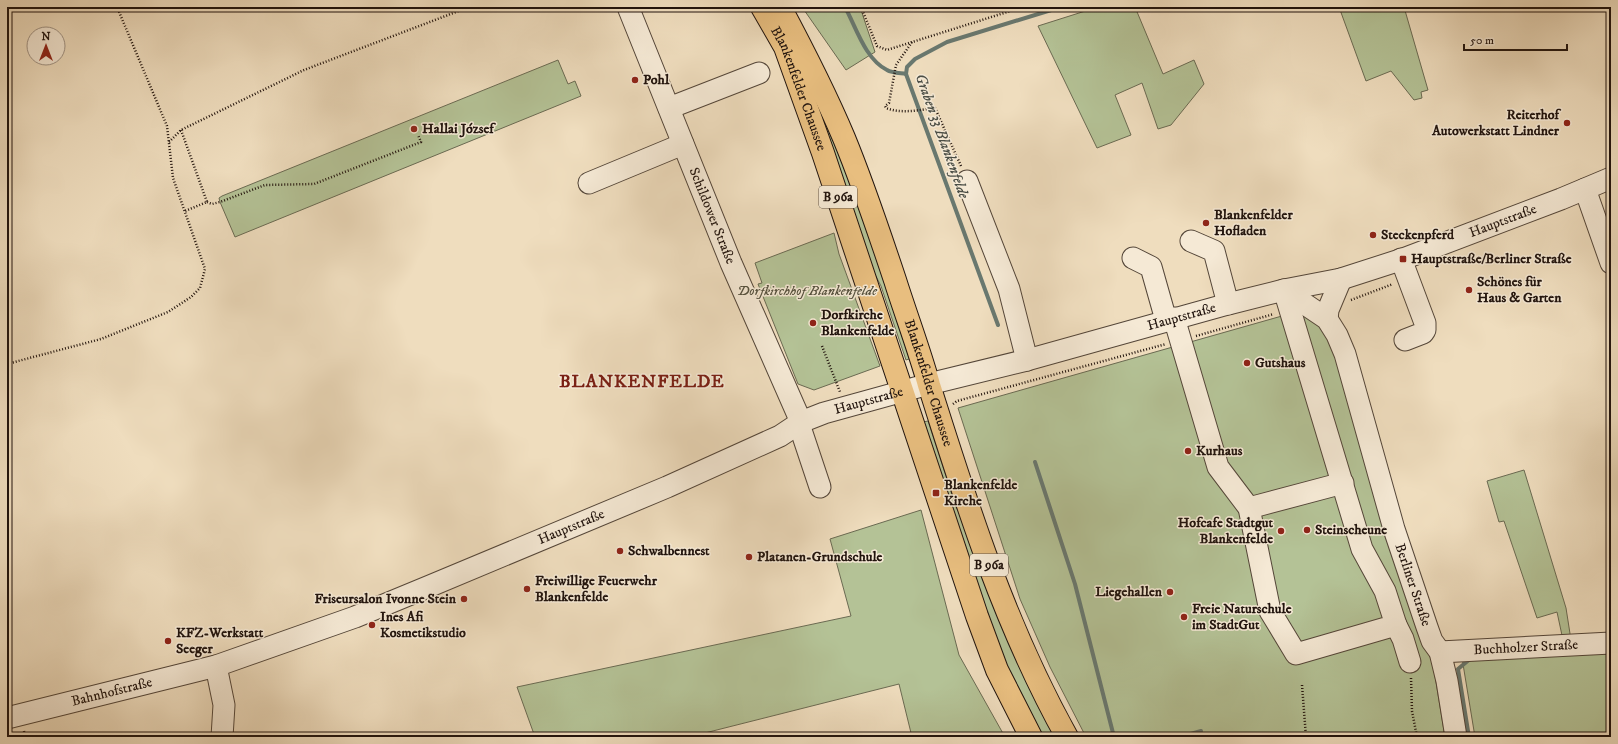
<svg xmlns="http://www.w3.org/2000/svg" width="1618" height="744" font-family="'IM FELL DW Pica',serif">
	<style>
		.green { fill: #b4c296; stroke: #6a6a52 }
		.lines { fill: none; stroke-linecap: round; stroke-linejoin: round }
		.stream { stroke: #69786f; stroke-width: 4 }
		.minor-casing { stroke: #544639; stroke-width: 23 }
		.major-casing { stroke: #20130d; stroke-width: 24 }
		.path { stroke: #20130d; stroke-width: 2.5; stroke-dasharray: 1 2; stroke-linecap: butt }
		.minor { stroke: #f5e9d5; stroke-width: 21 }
		.major { stroke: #e8be7f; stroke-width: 22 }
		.poi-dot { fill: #8f2418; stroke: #f5e9d5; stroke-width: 1.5 }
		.labels { text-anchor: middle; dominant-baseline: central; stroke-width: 3; stroke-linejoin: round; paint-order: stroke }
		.shield { fill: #f5e9d5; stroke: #605349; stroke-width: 1 }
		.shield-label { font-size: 13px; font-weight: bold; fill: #20130d }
		.poi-label { font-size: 14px; font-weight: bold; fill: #20130d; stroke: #f5e9d5; text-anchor: start }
		.street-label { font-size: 14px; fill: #20130d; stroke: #f5e9d5 }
		.park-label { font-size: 14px; font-style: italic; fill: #54503d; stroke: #f5e9d5 }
		.water-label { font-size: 15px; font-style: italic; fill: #4b4e46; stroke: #f5e9d5 }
		.district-label { font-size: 18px; font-weight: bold; letter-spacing: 1px; fill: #7a1f14; stroke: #f5e9d5 }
	</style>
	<rect width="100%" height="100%" fill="#efddbe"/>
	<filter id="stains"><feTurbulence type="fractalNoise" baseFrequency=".005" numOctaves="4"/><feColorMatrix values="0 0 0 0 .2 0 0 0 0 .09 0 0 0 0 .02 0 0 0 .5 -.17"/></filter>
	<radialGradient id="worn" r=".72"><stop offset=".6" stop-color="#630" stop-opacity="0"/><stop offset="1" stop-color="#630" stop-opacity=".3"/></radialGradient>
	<g class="green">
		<polygon points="802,7 860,7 875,52 846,70"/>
		<polygon points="1098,7 1135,7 1163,74 1194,60 1204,84 1171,125 1158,129 1142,83 1115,95 1131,135 1097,148 1038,26"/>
		<polygon points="1339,7 1404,7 1428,90 1421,92 1422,98 1414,100 1391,71 1366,81"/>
		<polygon points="798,54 832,128 912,358 906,360 881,286 863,251"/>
		<polygon points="558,60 568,84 575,81 581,96 235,237 220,202 219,198 222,196"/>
		<polygon points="834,233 839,254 880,366 814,390 798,384 758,284 762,283 755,263"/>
		<polygon points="1303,310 1336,342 1432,658 1445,737 1086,737 1050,667 1020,599 958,408"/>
		<polygon points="928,421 956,507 967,528 1058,737 1040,737 1008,674 923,422"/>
		<polygon points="1524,470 1566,608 1571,640 1563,640 1557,612 1537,618 1504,521 1499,522 1487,481"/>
		<polygon points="921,510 959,655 1005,737 912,737 899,684 689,737 535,737 517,687 851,616 830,539"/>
		<polygon points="1608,651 1611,665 1611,737 1475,737 1462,658"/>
	</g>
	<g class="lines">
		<g class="stream">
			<path d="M 845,7 C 856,27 865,59 887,70 C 892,73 900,73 906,74"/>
			<polyline points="998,325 906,74 907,67 915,59 947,42 1061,7"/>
			<polyline points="1035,462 1075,584 1114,737"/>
			<polyline points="1180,737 1201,731"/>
			<polyline points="1469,737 1458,669 1470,659"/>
		</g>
		<g class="minor-casing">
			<g id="minor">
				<path id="s1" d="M 628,7 L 731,263 L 801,422"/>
				<polyline points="669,108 759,73"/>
				<polyline points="967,181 1009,289 1027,360"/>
				<polyline points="589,183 683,144"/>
				<polyline points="1585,189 1611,263"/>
				<polyline points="1191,241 1214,251 1228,304"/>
				<polyline points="1133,258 1151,267 1166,320"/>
				<polyline points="1401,259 1425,323 1425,330 1423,333 1405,340"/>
				<path id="s2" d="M 1284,290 L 1327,319 L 1337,335 L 1345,354 L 1394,529 L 1427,627 L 1432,641 L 1440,652 L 1447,681 L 1456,737"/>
				<polyline points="1174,318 1218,467 1249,508 1270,611 1296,654 1396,625 1385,591 1362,549 1284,290"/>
				<polyline points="1327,319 1328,310 1341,279"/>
				<polyline points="799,424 820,487"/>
				<polyline points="1249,508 1343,483"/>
				<polyline points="1396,625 1403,639 1410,662"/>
				<path id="s3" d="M 1440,652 L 1611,643"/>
				<polyline points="216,666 224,705 222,737"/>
				<path id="s4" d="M 7,718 L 216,666 L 355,617 L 430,586 L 667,487 L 780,436 L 801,422 L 824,413 L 929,384 L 1027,360 L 1228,304 L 1284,290 L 1341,279 L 1403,259 L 1561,199 L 1611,178"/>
			</g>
		</g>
		<g class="major-casing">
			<g id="major">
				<path id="s5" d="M 762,7 L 785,47 L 823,153 L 977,616 L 997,670 L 1031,737"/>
				<path id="s6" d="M 780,7 C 803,50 825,93 844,138 C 863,184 879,232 895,280 C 906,315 919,349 929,385 C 967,506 1005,626 1067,737"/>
			</g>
		</g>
		<g class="path">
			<polyline points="861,7 877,46 887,50 1023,7"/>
			<path d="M 912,42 L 896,65 L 889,103 L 885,106 L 886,108 C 901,114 920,110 935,108 L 961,166"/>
			<polyline points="181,130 207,202 185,211"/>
			<polyline points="169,142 181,130 304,70 469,7"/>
			<polyline points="207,202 212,204 220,202 265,185 314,184 421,142 418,135"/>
			<polyline points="1351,300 1393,284"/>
			<polyline points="1196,336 1274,314"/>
			<polyline points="822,346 840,392"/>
			<polyline points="7,364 101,339 168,312 191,297 200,288 205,269 173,178 167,126 117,7"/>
			<polyline points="953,404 957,401 1166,344"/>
			<polyline points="1411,678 1412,711 1417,737"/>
			<polyline points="1302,685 1306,737"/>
			<polyline points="24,731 25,737"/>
		</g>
		<use href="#minor" class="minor"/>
		<use href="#major" class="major"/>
	</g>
	<g class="poi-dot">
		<circle cx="635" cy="80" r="4"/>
		<circle cx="1567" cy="123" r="4"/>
		<circle cx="414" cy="129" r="4"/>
		<circle cx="1206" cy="223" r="4"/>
		<circle cx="1373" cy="235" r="4"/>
		<rect x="1399" y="255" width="8" height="8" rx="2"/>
		<circle cx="1469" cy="290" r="4"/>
		<circle cx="813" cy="323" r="4"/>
		<circle cx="1247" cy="363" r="4"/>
		<circle cx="1188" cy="451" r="4"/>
		<rect x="932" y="489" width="8" height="8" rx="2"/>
		<circle cx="1307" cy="530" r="4"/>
		<circle cx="1281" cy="531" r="4"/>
		<circle cx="620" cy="551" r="4"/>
		<circle cx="749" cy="557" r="4"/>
		<circle cx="527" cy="589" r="4"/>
		<circle cx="1170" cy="592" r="4"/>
		<circle cx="464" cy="599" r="4"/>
		<circle cx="1184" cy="617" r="4"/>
		<circle cx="372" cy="625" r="4"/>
		<circle cx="168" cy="641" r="4"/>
	</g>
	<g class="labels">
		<g class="shield">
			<rect x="819" y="186" width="38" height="22" rx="3"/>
			<rect x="970" y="554" width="38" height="22" rx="3"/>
		</g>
		<g class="shield-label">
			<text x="838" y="197">B 96a</text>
			<text x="989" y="565">B 96a</text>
		</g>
		<g class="poi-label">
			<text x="643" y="80">Pohl</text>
			<text x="1559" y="115" text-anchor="end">Reiterhof<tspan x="1559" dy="16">Autowerkstatt Lindner</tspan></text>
			<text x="422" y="129">Hallai József</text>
			<text x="1214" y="215">Blankenfelder<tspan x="1214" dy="16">Hofladen</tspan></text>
			<text x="1381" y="235">Steckenpferd</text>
			<text x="1411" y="259">Hauptstraße/Berliner Straße</text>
			<text x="1477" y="282">Schönes für<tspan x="1477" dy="16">Haus &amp; Garten</tspan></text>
			<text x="821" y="315">Dorfkirche<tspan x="821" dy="16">Blankenfelde</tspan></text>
			<text x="1255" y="363">Gutshaus</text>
			<text x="1196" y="451">Kurhaus</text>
			<text x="944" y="485">Blankenfelde<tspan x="944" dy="16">Kirche</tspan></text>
			<text x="1273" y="523" text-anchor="end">Hofcafe Stadtgut<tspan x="1273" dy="16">Blankenfelde</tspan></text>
			<text x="1315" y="530">Steinscheune</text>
			<text x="628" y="551">Schwalbennest</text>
			<text x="757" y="557">Platanen-Grundschule</text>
			<text x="535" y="581">Freiwillige Feuerwehr<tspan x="535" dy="16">Blankenfelde</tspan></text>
			<text x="1162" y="592" text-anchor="end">Liegehallen</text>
			<text x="456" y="599" text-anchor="end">Friseursalon Ivonne Stein</text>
			<text x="1192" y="609">Freie Naturschule<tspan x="1192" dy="16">im StadtGut</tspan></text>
			<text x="380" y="617">Ines Afi<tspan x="380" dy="16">Kosmetikstudio</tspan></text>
			<text x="176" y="633">KFZ-Werkstatt<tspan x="176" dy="16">Seeger</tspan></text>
		</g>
		<g class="street-label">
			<text stroke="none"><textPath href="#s5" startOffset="90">Blankenfelder Chaussee</textPath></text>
			<text stroke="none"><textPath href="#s1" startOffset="225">Schildower Straße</textPath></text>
			<text stroke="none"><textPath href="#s4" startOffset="1581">Hauptstraße</textPath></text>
			<text stroke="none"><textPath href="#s4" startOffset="1245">Hauptstraße</textPath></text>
			<text stroke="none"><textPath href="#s6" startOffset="405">Blankenfelder Chaussee</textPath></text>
			<text stroke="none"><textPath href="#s4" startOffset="921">Hauptstraße</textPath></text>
			<text stroke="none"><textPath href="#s4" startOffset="597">Hauptstraße</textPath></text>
			<text stroke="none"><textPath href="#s2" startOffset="332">Berliner Straße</textPath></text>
			<text stroke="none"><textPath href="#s3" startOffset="86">Buchholzer Straße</textPath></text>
			<text stroke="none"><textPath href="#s4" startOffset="108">Bahnhofstraße</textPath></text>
		</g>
		<g class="park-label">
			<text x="807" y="291">Dorfkirchhof Blankenfelde</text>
		</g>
		<g class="water-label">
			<text transform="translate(942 136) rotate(70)">Graben 33 Blankenfelde</text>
		</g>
		<g class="district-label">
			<text x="642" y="382">BLANKENFELDE</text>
		</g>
	</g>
	<rect width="1618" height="744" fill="none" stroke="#efddbe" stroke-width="24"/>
	<rect x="8" y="8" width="1602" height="728" fill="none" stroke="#20130d" stroke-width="2"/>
	<rect x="12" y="12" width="1594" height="720" fill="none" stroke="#20130d"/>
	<g transform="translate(46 46)"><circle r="19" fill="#f5e9d5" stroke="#a09385"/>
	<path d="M0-3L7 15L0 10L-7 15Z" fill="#8f2418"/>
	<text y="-6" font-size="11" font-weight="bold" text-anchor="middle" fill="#20130d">N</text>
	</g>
	<path d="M1464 44v6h103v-6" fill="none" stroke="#20130d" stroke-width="2"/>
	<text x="1470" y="44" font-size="12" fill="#20130d" stroke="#f5e9d5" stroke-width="3" paint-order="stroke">50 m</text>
	<rect width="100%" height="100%" filter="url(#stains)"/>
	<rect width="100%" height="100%" fill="url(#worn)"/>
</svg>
